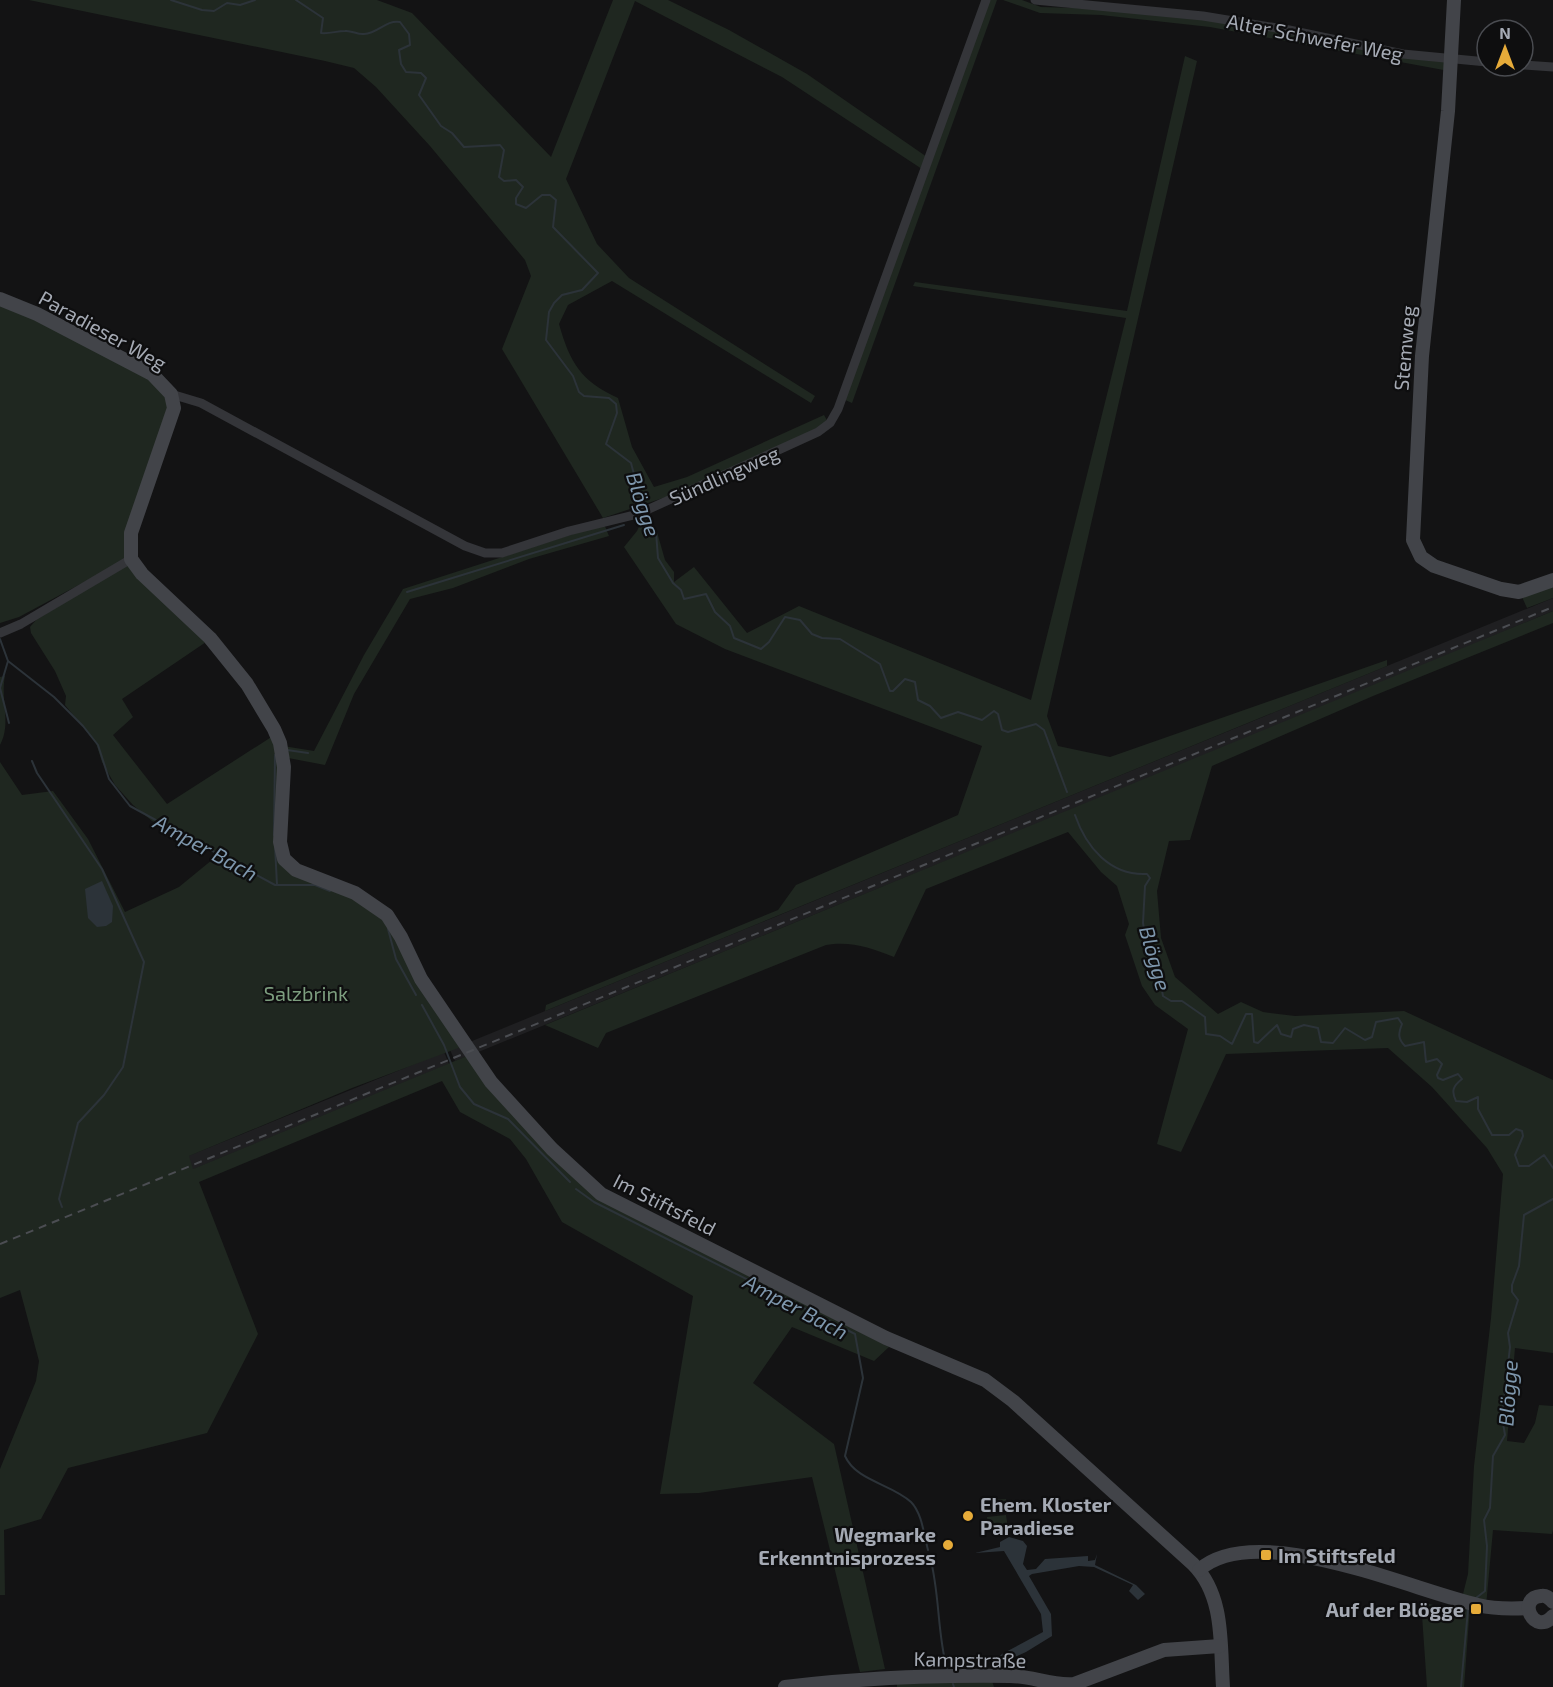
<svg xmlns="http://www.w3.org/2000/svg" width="1553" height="1687" font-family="'Exo 2',sans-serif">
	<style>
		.built { fill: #1f1f21 }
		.green { fill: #1f2720 }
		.water { fill: #2c3339 }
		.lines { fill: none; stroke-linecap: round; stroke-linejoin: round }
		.stream { stroke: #2c3339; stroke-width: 2 }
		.street { stroke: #343539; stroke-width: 9 }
		.secondary { stroke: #424449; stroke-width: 14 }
		.rail { stroke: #4b4d52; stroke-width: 2; stroke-dasharray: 8 6; stroke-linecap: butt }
		.poi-dot { fill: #e6ab39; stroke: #0e0e0f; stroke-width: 2 }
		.labels { text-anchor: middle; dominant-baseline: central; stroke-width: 4.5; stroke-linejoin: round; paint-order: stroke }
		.street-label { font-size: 20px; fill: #a5aab4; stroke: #0e0e0f }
		.park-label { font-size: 20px; fill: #7d9e7f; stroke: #0e0e0f }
		.poi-label { font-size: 20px; font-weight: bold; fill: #a5aab4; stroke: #0e0e0f; text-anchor: start }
		.water-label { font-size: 21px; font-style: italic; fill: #7e97ad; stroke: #0e0e0f }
	</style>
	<rect width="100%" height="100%" fill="#131314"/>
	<g class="built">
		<polygon points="1553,598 1553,611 1374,686 476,1053 455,1061 450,1050"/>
		<polygon points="444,1052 449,1064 0,1249 75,1202"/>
	</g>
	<g class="green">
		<path d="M 29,0 L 377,0 L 412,13 L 551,157 L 613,0 L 668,0 L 729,30 L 807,74 L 927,157 L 922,169 L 782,77 L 635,1 L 566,179 L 597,244 L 629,278 L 815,396 L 811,403 L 612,281 L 568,305 L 559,324 C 570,363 581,381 618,398 L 632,447 L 654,487 L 687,477 L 824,415 L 828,422 L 818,430 L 687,490 L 603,518 L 502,349 L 531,276 L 525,260 L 430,146 L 376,87 L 354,68 L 325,61 Z"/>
		<polygon points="989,0 997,0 852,403 843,399"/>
		<polygon points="1003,0 1022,0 1041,7 1111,9 1203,19 1442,60 1449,67 1449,71 1210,27 1101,15 1040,13"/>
		<polygon points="1185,56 1197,61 1047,716 1058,746 1110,757 1387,660 1387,666 545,1011 546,1005 778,910 796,885 958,815 982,746 725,649 676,624 624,547 637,531 646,512 650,524 657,532 665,560 674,572 674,582 694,567 747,633 799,606 1031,700 1126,318 913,286 915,282 1127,311"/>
		<polygon points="0,301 151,376 169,396 172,409 129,558 19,617 0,623"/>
		<polygon points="604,524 609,536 529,559 453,588 410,599 354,694 325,765 283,757 283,746 314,751 364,655 403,589"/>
		<path d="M 131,562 L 209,640 L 122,699 L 133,717 L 113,735 L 167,804 L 276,734 L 283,860 L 375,904 L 461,1047 L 352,1088 L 189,1156 L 193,1169 L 467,1056 C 507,1107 548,1158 598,1199 L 889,1347 L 874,1361 L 792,1327 L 753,1383 L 834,1444 L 885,1669 L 860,1672 L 812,1477 L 699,1493 L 660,1494 L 693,1296 L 562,1222 L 526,1159 L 510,1139 L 460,1112 L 442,1081 L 199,1182 L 258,1334 L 207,1433 L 68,1468 L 41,1519 L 4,1530 L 5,1595 L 0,1595 L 0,1469 L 36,1381 L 39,1361 L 20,1290 L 0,1298 L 0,762 L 22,795 L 53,791 L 88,839 L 125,912 L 179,887 L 218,855 L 152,821 L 133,805 L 115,785 L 102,762 L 96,743 L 65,705 L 66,696 L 55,671 L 31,633 L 30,627 L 36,620 Z"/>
		<polygon points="1553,583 1553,598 1527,608 1522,597"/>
		<path d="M 1553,611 L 1553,623 L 1373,696 L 1212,766 L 1190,840 L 1169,841 L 1157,891 L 1161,938 L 1175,977 L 1218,1014 L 1241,1002 L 1263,1012 L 1295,1016 L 1404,1011 L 1553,1080 L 1553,1353 L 1515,1348 L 1507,1441 L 1524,1443 L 1535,1423 L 1539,1405 L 1553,1406 L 1553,1530 L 1552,1534 L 1493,1530 L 1486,1606 L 1462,1598 L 1468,1574 L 1474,1466 L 1491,1318 L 1503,1174 L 1487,1148 L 1432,1087 L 1388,1048 L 1226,1054 L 1181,1152 L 1157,1144 L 1188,1029 L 1155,1005 L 1142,986 L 1125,935 L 1129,924 L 1117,886 L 1101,872 L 1068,832 L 926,889 L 894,957 C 870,948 852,941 826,945 L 606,1033 L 598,1048 L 545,1025 Z"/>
		<path d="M 5,676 C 0,699 12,724 0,745 L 0,677 Z"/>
		<polygon points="1006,1499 1007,1511 987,1512 987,1500"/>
		<polygon points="1006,1515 1008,1528 988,1530 987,1517"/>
		<polygon points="1421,1601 1454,1612 1470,1606 1464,1687 1427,1687"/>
		<polygon points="992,1681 994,1687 897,1687 897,1684"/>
	</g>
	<g class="water">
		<polygon points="102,881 113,906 112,922 106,926 97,927 88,918 85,889"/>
		<polygon points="1009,1537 1023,1541 1027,1546 1023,1564 1027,1570 1036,1569 1045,1559 1088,1556 1088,1561 1095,1560 1097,1554 1095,1565 1136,1585 1145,1594 1138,1600 1129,1591 1133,1585 1094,1567 1079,1566 1032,1574 1029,1576 1051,1614 1052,1636 1026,1652 994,1666 991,1664 1002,1654 1043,1632 1041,1614 1004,1551 975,1553 1000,1547 1000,1542"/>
	</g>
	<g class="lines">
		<g class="stream">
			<polyline points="171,0 202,10 214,11 227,3 240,5 255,0"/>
			<path d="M 296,0 L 323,18 L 321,33 C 330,34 336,31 345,31 C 351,30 358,35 364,34 C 379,33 385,20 400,22 L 409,34 L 410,45 L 399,50 L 401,64 L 406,72 L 421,73 L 426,78 L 419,95 L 441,126 L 452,133 L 464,147 L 500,145 L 504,150 L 499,177 L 504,181 L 516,180 L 523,187 L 516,198 L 516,204 L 526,208 L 542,195 L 550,195 L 556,200 L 553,227 L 598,273 L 582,290 L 562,295 L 554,303 L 549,312 L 546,340 L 573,376 L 579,392 L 584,396 L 609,398 L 616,404 L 617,413 L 606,444 L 631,463 L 643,508"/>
			<polyline points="645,513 656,532 658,558 673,583 681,590 684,599 706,594 715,612 730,626 734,638 761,649 769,642 785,617 800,620 812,634 822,638 840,639 880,664 890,691 893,691 905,679 915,682 918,700 930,706 941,718 958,712 982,720 994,711 998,714 1002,730 1008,732 1036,724 1044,730 1067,792"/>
			<polyline points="407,592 624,525"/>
			<polyline points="0,639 8,661 0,688 9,723"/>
			<polyline points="8,661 54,697 83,726 98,745 109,779 130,806 275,885 315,885 330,891"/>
			<polyline points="287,750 308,753"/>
			<polyline points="32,761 37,773 102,869 144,962 123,1067 104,1095 78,1123 59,1199 62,1207"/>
			<path d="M 1075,815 C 1086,847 1110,876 1147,874 L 1150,878 L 1145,886 L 1143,923 L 1147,947 L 1156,959 L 1163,996 L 1171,1001 L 1182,1001 L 1205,1017 L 1206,1034 L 1220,1036 L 1232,1044 L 1246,1014 L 1252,1014 L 1254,1042 L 1258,1043 L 1277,1025 L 1281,1034 L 1291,1037 L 1293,1029 L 1304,1025 L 1318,1028 L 1321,1042 L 1333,1043 L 1345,1028 L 1365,1040 L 1372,1037 L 1376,1022 L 1398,1018 L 1402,1024 C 1398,1034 1398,1039 1405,1046 L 1424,1042 L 1426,1062 L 1437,1059 L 1442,1064 L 1437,1075 L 1438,1078 L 1443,1080 L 1458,1074 L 1462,1079 C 1453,1086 1451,1091 1456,1101 L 1467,1102 L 1478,1097 L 1478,1109 L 1492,1135 L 1509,1135 L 1516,1129 L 1522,1131 L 1523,1136 L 1515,1155 L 1519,1166 L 1529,1166 L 1544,1155 L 1553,1168"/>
			<polyline points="274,835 275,755"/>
			<polyline points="275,846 277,885"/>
			<polyline points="388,929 396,959 416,995"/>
			<polyline points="422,1005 444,1045 460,1087 474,1104 508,1119 570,1182"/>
			<path d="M 576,1189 L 594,1202 L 855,1334 L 863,1378 L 845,1456 C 856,1481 892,1484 911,1502 C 922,1513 924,1535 928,1550"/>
			<path d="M 930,1557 C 940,1594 937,1633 947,1669"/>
			<polyline points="1476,1598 1485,1591 1487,1546 1484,1520 1490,1508 1493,1456 1505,1435 1502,1417 1510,1347 1508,1333 1518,1300 1512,1292 1512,1285 1519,1266 1524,1215 1553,1199"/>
			<polyline points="953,1684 954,1687"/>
			<polyline points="1461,1687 1468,1609"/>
		</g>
		<g class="street">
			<polyline points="1035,0 1203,16 1289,30 1403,54 1487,62"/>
			<polyline points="1523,65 1553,67"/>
			<polyline points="171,394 201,403 465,546 485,553 502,553 569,531 638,514 818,432 830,423 838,409 986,0"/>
			<polyline points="0,633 21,624 131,559"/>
		</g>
		<g class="secondary">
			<polyline points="1454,0 1448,111 1422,356 1413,540 1421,557 1434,566 1501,589 1519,592 1553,580"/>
			<path d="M 0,299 L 37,314 L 152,374 L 171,394 L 174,408 L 131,533 L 131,559 L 142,574 L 210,638 L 247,684 L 274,729 L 280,743 L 284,767 L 280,842 L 284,859 L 296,870 L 355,893 L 387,915 L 401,937 L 421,979 L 491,1082 L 552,1149 L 601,1194 L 886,1338 L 985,1380 L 1013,1401 L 1193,1564 C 1225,1596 1220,1645 1223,1687"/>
			<path d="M 1199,1570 C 1256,1519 1411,1590 1478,1605 C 1494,1609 1512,1609 1528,1608"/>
			<path d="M 1553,1602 C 1549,1598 1546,1595 1541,1596 C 1516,1598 1534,1637 1553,1616"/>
			<path d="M 785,1687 C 860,1678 934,1675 1010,1676 C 1032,1676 1052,1686 1074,1684 L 1164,1650 L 1220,1646"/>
		</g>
		<polyline class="rail" points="0,1244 1553,607"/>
	</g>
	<g class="poi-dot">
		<circle cx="968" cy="1516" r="6"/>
		<circle cx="948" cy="1545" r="6"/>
		<rect x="1260" y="1549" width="12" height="12" rx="3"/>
		<rect x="1470" y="1603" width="12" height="12" rx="3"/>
	</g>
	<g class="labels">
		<g class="street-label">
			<text transform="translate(1315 37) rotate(11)">Alter Schwefer Weg</text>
			<text transform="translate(103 330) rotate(29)">Paradieser Weg</text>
			<text transform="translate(1404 348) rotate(-85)">Stemweg</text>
			<text transform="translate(724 475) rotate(-24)">Sündlingweg</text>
			<text transform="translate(665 1204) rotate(27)">Im Stiftsfeld</text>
			<text transform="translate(970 1659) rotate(1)">Kampstraße</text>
		</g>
		<g class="park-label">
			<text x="306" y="993">Salzbrink</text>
		</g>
		<g class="poi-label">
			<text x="980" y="1504">Ehem. Kloster<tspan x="980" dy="23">Paradiese</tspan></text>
			<text x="936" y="1534" text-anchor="end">Wegmarke<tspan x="936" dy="23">Erkenntnisprozess</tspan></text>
			<text x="1278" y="1555">Im Stiftsfeld</text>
			<text x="1464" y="1609" text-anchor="end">Auf der Blögge</text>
		</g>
		<g class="water-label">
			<text transform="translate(644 504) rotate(72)">Blögge</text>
			<text transform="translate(206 847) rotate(29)">Amper Bach</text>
			<text transform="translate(1156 958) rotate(74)">Blögge</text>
			<text transform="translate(796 1306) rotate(28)">Amper Bach</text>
			<text transform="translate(1507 1393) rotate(-86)">Blögge</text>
		</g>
	</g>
	<g transform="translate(1505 48)"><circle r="28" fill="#0e0e0f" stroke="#4a4c51" stroke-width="1.5"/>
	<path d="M0-4.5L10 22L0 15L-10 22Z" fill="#e6ab39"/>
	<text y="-9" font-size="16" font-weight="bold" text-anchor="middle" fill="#a5aab4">N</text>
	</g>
</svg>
